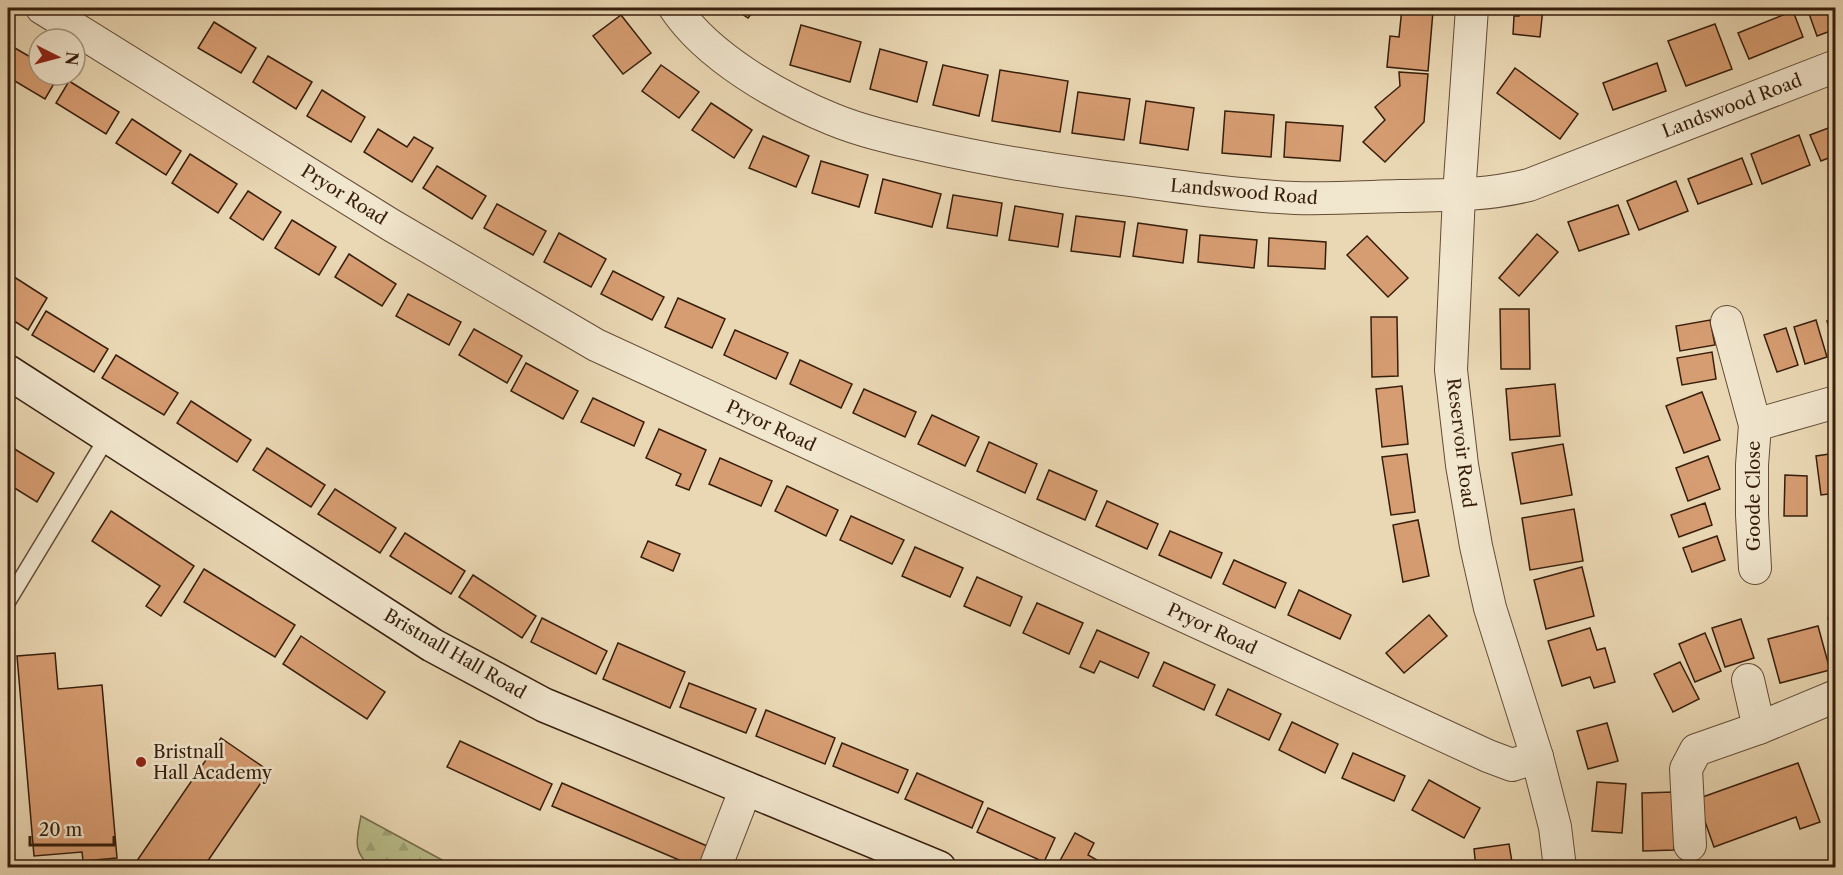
<svg xmlns="http://www.w3.org/2000/svg" width="1843" height="875" font-family="'Libre Caslon Text',serif">
	<style>
		.forest { fill: url(#forest-firs); stroke: #786e4c; stroke-width: 1.5 }
		.building { fill: #d79d72; stroke: #371e0c; stroke-width: 1.5 }
		.lines { fill: none; stroke-linecap: round; stroke-linejoin: round }
		.lane-casing { stroke: #644c36; stroke-width: 18 }
		.street-casing { stroke: #644c36; stroke-width: 34 }
		.secondary-casing { stroke: #371e0c; stroke-width: 36 }
		.lane { stroke: #f1e6ce; stroke-width: 15 }
		.street { stroke: #f1e6ce; stroke-width: 32 }
		.secondary { stroke: #f1e6ce; stroke-width: 33 }
		.poi-dot { fill: #8f2418; stroke: #f1e6ce; stroke-width: 2 }
		.labels { text-anchor: middle; dominant-baseline: central; stroke-width: 5; stroke-linejoin: round; paint-order: stroke }
		.street-label { font-size: 18px; fill: #371e0c; stroke: #f1e6ce }
		.poi-label { font-size: 18px; fill: #371e0c; stroke: #f1e6ce; text-anchor: start }
	</style>
	<defs>
		<pattern id="forest-firs" width="22" height="20" patternUnits="userSpaceOnUse" patternTransform="scale(1.5)"><rect width="22" height="20" fill="#b9be8b"/><path d="M5 1l3.5 6h-7zM16 11l3.5 6h-7z" fill="#a0a377"/></pattern>
	</defs>
	<rect width="100%" height="100%" fill="#ead8b4"/>
	<filter id="stains"><feTurbulence type="fractalNoise" baseFrequency=".00333" numOctaves="4"/><feColorMatrix values="0 0 0 0 .2 0 0 0 0 .09 0 0 0 0 .02 0 0 0 .5 -.17"/></filter>
	<radialGradient id="worn" r=".72"><stop offset=".6" stop-color="#630" stop-opacity="0"/><stop offset="1" stop-color="#630" stop-opacity=".3"/></radialGradient>
	<path class="forest" d="M 361,816 L 455,867 L 373,867 C 351,854 357,837 361,816 Z"/>
	<g class="building">
		<polygon points="733,8 756,8 748,18"/>
		<polygon points="1402,8 1433,11 1428,71 1387,67 1390,36 1399,37"/>
		<polygon points="1520,8 1543,8 1540,37 1513,34 1514,16 1519,16"/>
		<polygon points="1807,8 1836,8 1836,29 1817,36"/>
		<polygon points="1793,11 1803,37 1749,59 1738,33"/>
		<polygon points="621,15 651,53 623,74 593,36"/>
		<polygon points="214,22 256,48 241,73 198,48"/>
		<polygon points="1715,24 1732,69 1686,86 1668,41"/>
		<polygon points="801,25 861,42 850,82 790,65"/>
		<polygon points="8,44 39,62 39,75 59,75 45,99 8,77"/>
		<polygon points="880,49 927,62 917,102 870,89"/>
		<polygon points="268,56 312,82 296,109 253,82"/>
		<polygon points="1657,63 1666,91 1613,110 1603,83"/>
		<polygon points="661,65 699,92 679,118 642,91"/>
		<polygon points="943,65 988,75 979,116 933,105"/>
		<polygon points="1515,68 1578,114 1560,139 1497,93"/>
		<polygon points="1000,70 1068,81 1060,132 992,121"/>
		<polygon points="1399,72 1428,74 1424,122 1385,162 1363,142 1385,120 1375,107 1400,86"/>
		<polygon points="69,81 119,112 106,134 56,103"/>
		<polygon points="322,90 365,117 351,142 307,116"/>
		<polygon points="1078,92 1130,99 1124,140 1072,133"/>
		<polygon points="1146,101 1194,108 1188,150 1140,143"/>
		<polygon points="711,103 752,130 734,158 692,130"/>
		<polygon points="1225,111 1274,115 1271,157 1222,153"/>
		<polygon points="132,119 181,151 166,175 116,143"/>
		<polygon points="1286,122 1343,126 1340,161 1284,157"/>
		<polygon points="1836,125 1836,155 1821,161 1810,135"/>
		<polygon points="378,129 407,147 414,137 433,148 412,182 364,152"/>
		<polygon points="1799,135 1810,165 1762,184 1751,154"/>
		<polygon points="763,136 809,156 796,187 749,168"/>
		<polygon points="190,154 237,184 218,213 172,183"/>
		<polygon points="1742,158 1752,184 1698,204 1688,179"/>
		<polygon points="821,161 868,175 859,207 812,193"/>
		<polygon points="437,166 486,196 472,219 423,188"/>
		<polygon points="883,179 941,194 932,227 875,213"/>
		<polygon points="1676,181 1688,211 1639,230 1627,201"/>
		<polygon points="248,191 281,212 263,240 230,218"/>
		<polygon points="953,195 1002,203 997,236 947,228"/>
		<polygon points="497,204 546,231 533,255 484,228"/>
		<polygon points="1618,205 1629,234 1579,251 1568,222"/>
		<polygon points="1015,206 1063,214 1058,247 1009,240"/>
		<polygon points="1076,216 1125,222 1120,257 1071,251"/>
		<polygon points="292,220 336,247 319,275 275,248"/>
		<polygon points="1138,223 1187,230 1183,263 1133,256"/>
		<polygon points="559,233 606,259 591,287 544,262"/>
		<polygon points="1537,234 1558,252 1519,296 1499,278"/>
		<polygon points="1200,235 1257,240 1254,268 1198,262"/>
		<polygon points="1367,236 1408,278 1388,297 1347,255"/>
		<polygon points="1269,238 1326,242 1325,269 1268,266"/>
		<polygon points="349,254 396,284 382,306 335,277"/>
		<polygon points="613,271 664,297 652,320 601,294"/>
		<polygon points="8,273 47,298 28,330 8,317"/>
		<polygon points="408,294 461,322 449,345 396,316"/>
		<polygon points="678,298 725,319 712,348 665,327"/>
		<polygon points="1500,309 1529,309 1530,369 1501,369"/>
		<polygon points="46,311 108,349 94,372 32,335"/>
		<polygon points="1371,317 1397,317 1398,376 1372,377"/>
		<polygon points="1836,318 1836,349 1827,321"/>
		<polygon points="1710,320 1715,345 1680,351 1676,326"/>
		<polygon points="1816,320 1827,357 1805,364 1794,327"/>
		<polygon points="1786,328 1798,365 1777,372 1764,335"/>
		<polygon points="474,329 522,356 507,383 459,355"/>
		<polygon points="735,330 788,353 776,379 724,355"/>
		<polygon points="1712,352 1716,379 1682,385 1677,358"/>
		<polygon points="116,355 178,393 164,415 102,378"/>
		<polygon points="800,360 852,384 841,408 790,384"/>
		<polygon points="526,363 578,391 563,419 511,391"/>
		<polygon points="1555,384 1560,436 1510,440 1506,389"/>
		<polygon points="1402,386 1408,444 1382,447 1376,389"/>
		<polygon points="864,389 916,412 905,437 853,413"/>
		<polygon points="1702,392 1720,440 1684,453 1666,406"/>
		<polygon points="593,398 644,422 634,446 581,422"/>
		<polygon points="191,401 251,440 237,462 177,423"/>
		<polygon points="932,415 979,437 965,466 918,444"/>
		<polygon points="659,429 706,450 689,490 676,485 681,474 646,458"/>
		<polygon points="989,442 1037,464 1025,493 977,471"/>
		<polygon points="1563,444 1572,495 1521,504 1512,453"/>
		<polygon points="8,445 54,473 37,502 8,484"/>
		<polygon points="267,448 325,485 311,507 253,470"/>
		<polygon points="1836,453 1836,493 1821,495 1816,456"/>
		<polygon points="1407,454 1415,512 1391,515 1382,457"/>
		<polygon points="1708,456 1720,489 1688,501 1676,468"/>
		<polygon points="720,458 772,481 761,506 709,484"/>
		<polygon points="1049,470 1097,491 1085,520 1037,499"/>
		<polygon points="1785,475 1807,476 1807,516 1784,516"/>
		<polygon points="787,486 838,510 826,536 775,511"/>
		<polygon points="335,489 396,528 380,553 318,514"/>
		<polygon points="1107,501 1158,524 1147,549 1096,526"/>
		<polygon points="1705,503 1712,525 1679,537 1671,515"/>
		<polygon points="1574,509 1583,561 1530,570 1522,518"/>
		<polygon points="111,511 194,566 161,616 146,606 160,586 92,541"/>
		<polygon points="851,516 904,540 892,564 840,540"/>
		<polygon points="1418,520 1429,576 1403,582 1393,525"/>
		<polygon points="1170,531 1222,553 1211,578 1159,555"/>
		<polygon points="405,533 465,571 451,594 390,556"/>
		<polygon points="1717,536 1725,560 1692,572 1683,548"/>
		<polygon points="648,541 680,554 673,571 641,557"/>
		<polygon points="915,547 963,568 950,597 902,576"/>
		<polygon points="1234,560 1286,583 1275,608 1223,584"/>
		<polygon points="1582,567 1594,616 1546,629 1534,580"/>
		<polygon points="204,569 295,625 275,657 184,602"/>
		<polygon points="473,575 536,616 522,638 459,597"/>
		<polygon points="977,577 1022,597 1010,626 964,606"/>
		<polygon points="1299,590 1351,615 1340,639 1288,615"/>
		<polygon points="1037,603 1083,623 1069,654 1023,633"/>
		<polygon points="1429,615 1447,636 1404,673 1386,653"/>
		<polygon points="1836,616 1836,645 1828,618"/>
		<polygon points="542,618 607,651 596,674 531,642"/>
		<polygon points="1741,619 1754,658 1725,667 1712,628"/>
		<polygon points="1818,626 1830,670 1780,683 1768,639"/>
		<polygon points="1590,628 1597,650 1605,648 1615,682 1594,688 1590,677 1562,686 1548,641"/>
		<polygon points="1097,630 1149,653 1138,678 1100,661 1094,673 1080,667"/>
		<polygon points="1705,633 1721,671 1695,682 1679,644"/>
		<polygon points="301,636 385,692 367,719 283,664"/>
		<polygon points="618,643 685,672 670,708 603,679"/>
		<polygon points="55,653 58,689 102,685 117,858 83,861 82,852 34,856 17,656"/>
		<polygon points="1164,662 1215,685 1204,710 1153,686"/>
		<polygon points="1680,662 1699,699 1673,712 1654,674"/>
		<polygon points="689,683 756,709 746,733 680,707"/>
		<polygon points="1228,689 1281,714 1269,740 1216,715"/>
		<polygon points="766,710 835,738 825,764 756,736"/>
		<polygon points="1292,722 1338,744 1325,773 1279,750"/>
		<polygon points="1607,723 1618,761 1588,769 1577,731"/>
		<polygon points="221,738 269,771 203,868 132,868"/>
		<polygon points="460,741 552,784 540,810 447,767"/>
		<polygon points="842,743 908,770 898,793 833,766"/>
		<polygon points="1353,753 1405,776 1394,801 1342,778"/>
		<polygon points="1798,763 1820,822 1800,829 1796,817 1714,847 1697,799"/>
		<polygon points="917,773 983,802 972,828 905,799"/>
		<polygon points="1429,780 1480,808 1464,838 1412,810"/>
		<polygon points="1597,782 1626,784 1622,833 1592,831"/>
		<polygon points="562,783 707,846 698,868 552,806"/>
		<polygon points="1673,792 1674,850 1643,851 1642,793"/>
		<polygon points="988,808 1055,838 1044,862 977,832"/>
		<polygon points="1075,833 1094,843 1088,855 1111,868 1056,868"/>
		<polygon points="1509,844 1513,868 1476,868 1474,849"/>
	</g>
	<g class="lines">
		<g class="lane-casing">
			<polyline id="lane" points="8,601 108,436"/>
		</g>
		<g class="street-casing">
			<g id="street">
				<polyline points="42,8 391,225 596,345 1488,756 1512,765 1537,757"/>
				<path d="M 675,8 C 708,57 778,97 832,119 C 861,131 892,138 923,145 C 983,159 1044,169 1106,177 C 1169,185 1231,195 1295,198 C 1329,199 1364,197 1399,196 C 1445,195 1484,196 1529,185 L 1836,66"/>
				<polyline points="1472,8 1459,195 1451,370 1462,465 1476,546 1490,608 1537,757 1555,827 1560,868"/>
				<polyline points="1727,322 1755,425 1752,465 1752,515 1755,568"/>
				<polyline points="1755,425 1836,402"/>
				<polyline points="1748,680 1759,728"/>
				<polyline points="1690,845 1686,769 1696,750 1759,728 1836,696"/>
				<polyline points="715,868 746,788"/>
			</g>
		</g>
		<g class="secondary-casing">
			<polyline id="secondary" points="8,372 432,645 544,705 939,868"/>
		</g>
		<use href="#lane" class="lane"/>
		<use href="#street" class="street"/>
		<use href="#secondary" class="secondary"/>
	</g>
	<circle class="poi-dot" cx="141" cy="762" r="6"/>
	<g class="labels">
		<g class="street-label">
			<text transform="translate(1732 106) rotate(-21)">Landswood Road</text>
			<text transform="translate(1244 192) rotate(5)">Landswood Road</text>
			<text transform="translate(344 195) rotate(32)">Pryor Road</text>
			<text transform="translate(771 426) rotate(25)">Pryor Road</text>
			<text transform="translate(1461 443) rotate(83)">Reservoir Road</text>
			<text transform="translate(1754 496) rotate(-90)">Goode Close</text>
			<text transform="translate(1212 629) rotate(25)">Pryor Road</text>
			<text transform="translate(455 654) rotate(30)">Bristnall Hall Road</text>
		</g>
		<g class="poi-label">
			<text x="153" y="752">Bristnall<tspan x="153" dy="21">Hall Academy</tspan></text>
		</g>
	</g>
	<rect width="1843" height="875" fill="none" stroke="#ead8b4" stroke-width="30"/>
	<rect x="9" y="9" width="1825" height="857" fill="none" stroke="#371e0c" stroke-width="3"/>
	<rect x="15" y="15" width="1813" height="845" fill="none" stroke="#371e0c" stroke-width="1.5"/>
	<g transform="translate(57 57) rotate(96)"><circle r="28" fill="#f1e6ce" stroke="#a79680" stroke-width="1.5"/>
	<path d="M0-4.5L10 22L0 15L-10 22Z" fill="#8f2418"/>
	<text y="-9" font-size="16" font-weight="bold" text-anchor="middle" fill="#371e0c">N</text>
	</g>
	<path d="M30 836v9h84v-9" fill="none" stroke="#371e0c" stroke-width="3"/>
	<text x="39" y="836" font-size="18" fill="#371e0c" stroke="#f1e6ce" stroke-width="4.5" paint-order="stroke">20 m</text>
	<rect width="100%" height="100%" filter="url(#stains)"/>
	<rect width="100%" height="100%" fill="url(#worn)"/>
</svg>
